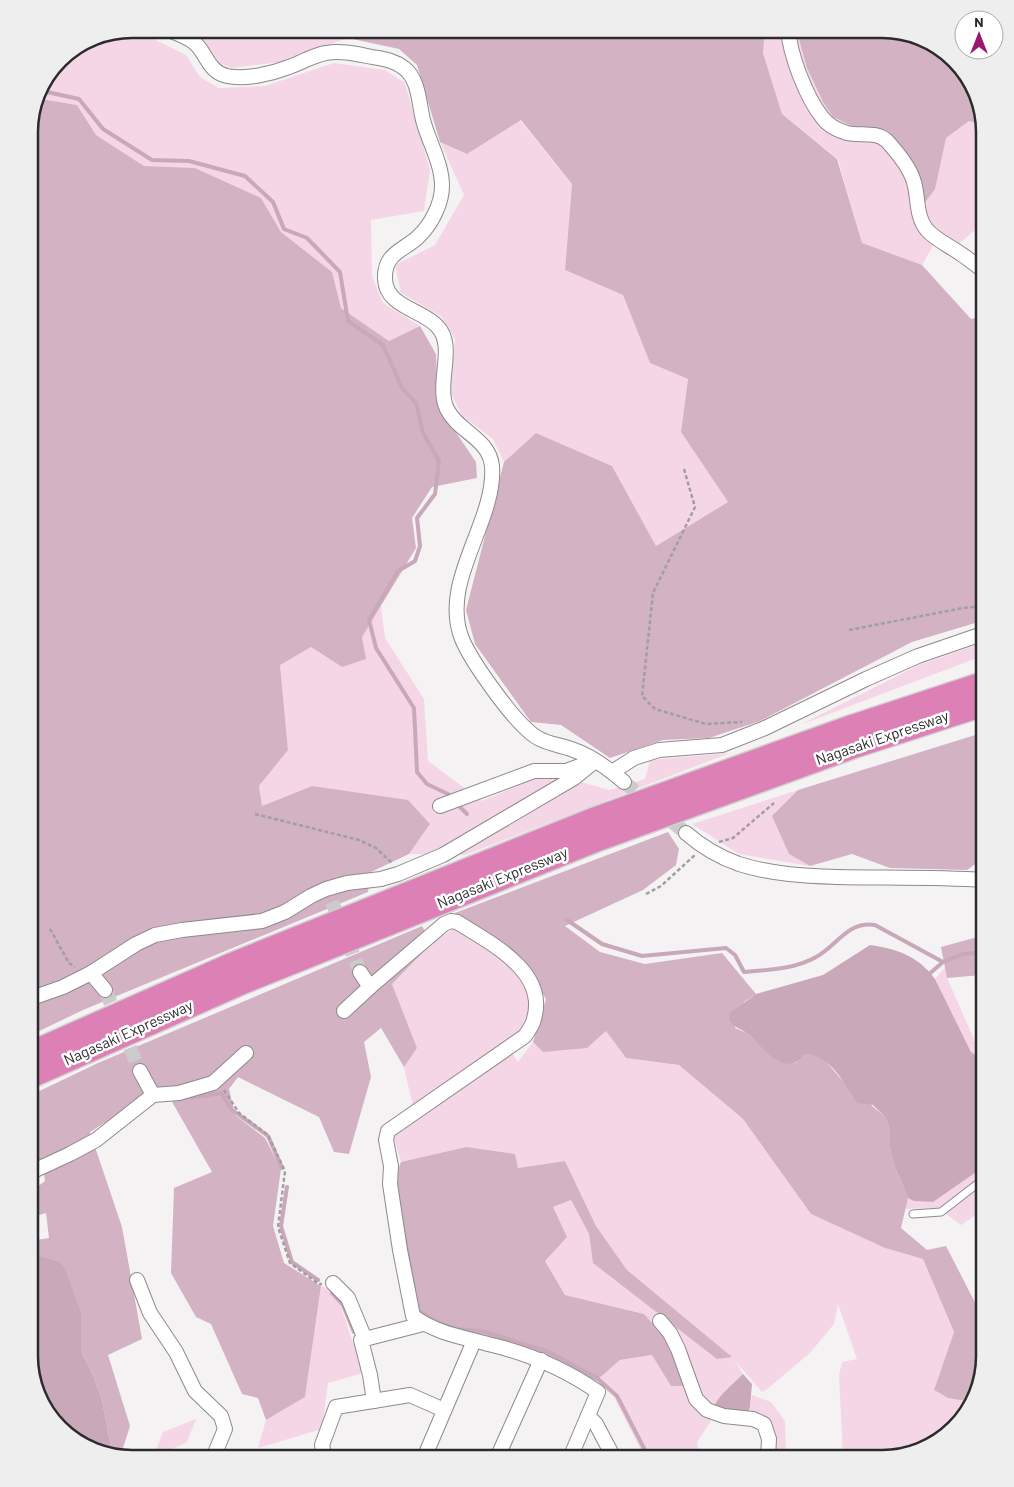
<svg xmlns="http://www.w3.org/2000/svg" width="1014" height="1487" font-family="Barlow,sans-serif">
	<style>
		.green { fill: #f5d6e6 }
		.forest { fill: #d3b2c4 }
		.water { fill: #c9a8b9 }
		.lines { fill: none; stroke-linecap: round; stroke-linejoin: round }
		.stream { stroke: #c9a8b9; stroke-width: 4 }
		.minor-tunnel { stroke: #cdcacc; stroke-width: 14; stroke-dasharray: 14 7; stroke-linecap: butt }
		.service-casing { stroke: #8d8a8b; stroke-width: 9 }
		.minor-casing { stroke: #8d8a8b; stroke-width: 16 }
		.motorway-casing { stroke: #d1d0d0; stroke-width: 28 }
		.path { stroke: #a19fa0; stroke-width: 2.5; stroke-dasharray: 4 2.5; stroke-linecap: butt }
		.service { stroke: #fff; stroke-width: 7 }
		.minor { stroke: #fff; stroke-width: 14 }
		.motorway { stroke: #dc80b6; stroke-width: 25 }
		.labels { text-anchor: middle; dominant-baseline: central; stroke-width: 5; stroke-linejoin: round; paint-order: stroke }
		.street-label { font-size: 15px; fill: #2c2b2b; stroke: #fff }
		.rim { fill: none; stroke: #2c2b2b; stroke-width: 2.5 }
	</style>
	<rect width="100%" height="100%" fill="#f5f2f4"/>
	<g class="green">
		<polygon points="182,29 345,29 348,38 280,62 232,68 216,62 202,37"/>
		<polygon points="765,29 796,29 807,68 823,102 833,117 854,127 888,131 905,152 945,138 969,121 984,125 985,131 985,222 957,245 940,234 922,265 862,244 838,159 782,114 763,53"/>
		<polygon points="116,32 145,35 186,55 200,77 219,88 265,86 334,63 385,70 405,83 430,170 424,211 371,220 372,276 383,303 420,326 389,341 341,308 332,272 281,232 261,198 195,168 144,166 96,135 77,105 35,98 37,92 59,59 92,36"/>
		<polygon points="520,120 572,184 565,270 623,295 650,363 688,379 681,432 728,502 656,546 612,466 536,433 504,462 493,439 462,416 450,391 455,339 441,316 401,293 395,265 435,245 464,195 440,142 467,154"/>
		<polygon points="381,606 385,638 424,699 428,761 482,801 538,777 581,782 609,790 645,779 650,760 730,753 465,855 409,854 430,824 312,786 262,806 259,786 288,750 280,664 311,647 342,667"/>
		<polygon points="985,642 985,655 800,725 919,665"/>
		<polygon points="798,790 773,816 789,854 810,866 739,854 692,824"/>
		<polygon points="455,928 507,962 529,993 529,1017 519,1033 413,1107 404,1067 417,1048 392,984 432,943"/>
		<polygon points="945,968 947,978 976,1044 985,1053 985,1062 971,1052 935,979"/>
		<path d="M 606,1031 L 626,1058 L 679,1065 L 743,1119 L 811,1214 L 885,1248 L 923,1259 L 954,1332 L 934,1390 L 948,1398 L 966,1401 L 971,1407 L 934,1445 L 883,1458 L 843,1458 L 839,1375 L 842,1362 L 857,1359 L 838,1304 L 834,1324 L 810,1353 L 766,1390 L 762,1392 L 735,1361 L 743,1374 C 735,1382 718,1396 715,1405 L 688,1388 L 711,1421 L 697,1442 L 700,1458 L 645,1458 L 614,1397 L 596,1381 L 620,1360 L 653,1355 L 671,1386 L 644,1314 L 565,1295 L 545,1261 L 553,1207 L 571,1200 L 589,1234 L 593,1263 L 731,1357 L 627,1270 L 596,1226 L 565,1161 L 518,1168 L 466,1147 L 401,1162 L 393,1135 L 512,1053 L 518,1062 L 533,1042 L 543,1052 Z"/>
		<polygon points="985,1166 985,1209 961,1225 938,1208 905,1209 908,1198 915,1201 933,1202"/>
		<polygon points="321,1286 336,1292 363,1373 328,1383 322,1429 258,1448 266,1420 305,1397"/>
		<polygon points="752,1395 771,1402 785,1421 786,1458 772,1458 774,1439 748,1412 750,1407"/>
		<polygon points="196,1419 187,1442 153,1458 163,1432"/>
	</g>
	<g class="forest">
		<polygon points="345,29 765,29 763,53 782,114 837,159 862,243 922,265 971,319 985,316 985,620 912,642 760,721 709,738 663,740 610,758 561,725 531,722 475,644 466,610 504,462 536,433 612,466 656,546 728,502 681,432 688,379 650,363 623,295 565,270 572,184 521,120 467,154 440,142 417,65 399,49 348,38"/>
		<polygon points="796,29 889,29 934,43 972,80 984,125 969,121 946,138 935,189 923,205 905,152 888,131 854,127 833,117 823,102 807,68"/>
		<polygon points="35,98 77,105 96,135 144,166 195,168 261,198 281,232 332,272 341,308 389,341 420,326 436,354 438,406 476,462 477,478 432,487 412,518 416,548 362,637 366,659 342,667 311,647 280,665 288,750 259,786 262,806 312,786 408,800 430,824 409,854 371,872 368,892 83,1010 29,1036 29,125"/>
		<polygon points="985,732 985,857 967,870 890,868 852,854 810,866 789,854 772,816 798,790"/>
		<polygon points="668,832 679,849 676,865 643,890 565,926 600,952 645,964 722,953 756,994 744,1002 735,1028 747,1033 778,1061 795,1063 806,1054 814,1054 825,1060 840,1078 885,1117 890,1130 890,1149 894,1165 908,1198 901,1228 927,1250 946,1246 983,1318 983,1346 966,1401 948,1398 934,1390 954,1332 923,1259 885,1248 811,1214 743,1119 679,1065 626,1058 606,1031 587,1048 543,1052 533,1042 546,999 518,954 455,913"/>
		<polygon points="422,926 432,943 392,984 417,1048 404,1067 381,1028 364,1042 371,1077 349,1154 334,1152 319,1117 238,1077 229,1089 235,1115 265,1138 281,1169 273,1226 284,1263 321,1286 305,1397 266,1420 258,1398 242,1394 211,1324 196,1317 171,1273 174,1188 212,1172 163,1086 90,1132 122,1227 142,1339 108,1355 130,1426 123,1448 111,1447 102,1400 93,1375 81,1351 81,1326 58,1261 45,1257 29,1257 29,1241 49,1238 46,1213 29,1218 29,1193 45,1181 42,1160 29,1165 29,1096 98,1063"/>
		<polygon points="985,935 985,976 982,975 947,978 941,947"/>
		<polygon points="466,1147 515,1154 518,1168 565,1161 596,1226 627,1270 732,1357 717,1359 593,1263 589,1234 571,1200 553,1207 567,1237 545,1261 565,1295 644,1314 667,1340 687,1386 671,1386 652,1355 620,1360 596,1381 546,1355 485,1335 452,1329 415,1314 393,1183 401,1162"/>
	</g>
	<g class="water">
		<path d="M 870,945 C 898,949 918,956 935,979 L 971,1052 L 985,1062 L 985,1166 L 933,1202 L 914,1201 L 908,1198 L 894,1165 L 890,1149 L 890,1130 L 885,1117 L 873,1105 L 857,1103 C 845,1085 831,1055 806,1054 C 802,1057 798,1062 793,1063 C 775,1068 761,1044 748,1034 C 740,1028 736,1029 729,1020 L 730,1013 L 756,994 L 823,975 Z"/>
		<polygon points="29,1257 45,1257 58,1261 65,1269 81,1313 81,1351 93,1375 102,1400 111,1447 110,1454 80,1444 42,1407 29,1356"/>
		<path d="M 743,1374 L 752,1384 L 750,1407 L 748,1412 L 716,1408 L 715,1405 C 718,1396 735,1382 743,1374 Z"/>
	</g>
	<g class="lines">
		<g class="stream">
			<polyline points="38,90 79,99 103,129 152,160 189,161 245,176 273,202 284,229 307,238 340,272 348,321 383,345 402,388 416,403 423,433 439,461 435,494 417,518 420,546 415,561 398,571 369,620 376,648 414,708 417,772 427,784 448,794 452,798"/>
			<polyline points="457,804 467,814"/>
			<path d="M 567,920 L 602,944 L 642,956 L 726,948 L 735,955 L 744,972 C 767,970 796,969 816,957 C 838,945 847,921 875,925 L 943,962 L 963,954 L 985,952"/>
			<polyline points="928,975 943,962"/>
			<polyline points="191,1098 221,1093 232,1110 268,1136 282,1168"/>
			<polyline points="287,1187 281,1226 292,1262 318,1280"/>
			<polyline points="403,1228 414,1287"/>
			<polyline points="332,1293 343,1305 354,1332"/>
			<polyline points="418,1306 418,1310 428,1317 451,1328 486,1332 549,1352 597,1378 617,1396 649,1458"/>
		</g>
		<g class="minor-tunnel">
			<polyline points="624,782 686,833"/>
			<polyline points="332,902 360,972"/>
			<polyline points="105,990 140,1071"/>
		</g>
		<g class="service-casing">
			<polyline id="service" points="913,1214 941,1212 985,1178"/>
		</g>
		<g class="minor-casing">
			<g id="minor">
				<path d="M 165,29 C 176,33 187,36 196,44 C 207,55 209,72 227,76 C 245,80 271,74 289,67 C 301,63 313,55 326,53 C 341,50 357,54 372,57 C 383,59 394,60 404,68 C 419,79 419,104 423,120 C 429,143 442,163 442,186 C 442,204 431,225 418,237 C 403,251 384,253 385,279 C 386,307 421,309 437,326 C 457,346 435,384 447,409 C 458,432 489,438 492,466 C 496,523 439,581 462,639 C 471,661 517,727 538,738 C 548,744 560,745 571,749 C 590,755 609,769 624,782"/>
				<path d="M 788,29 C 790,55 806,97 822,117 C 828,126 837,130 847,133 C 860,136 877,131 887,141 C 897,152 908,165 913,179 C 919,195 915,216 927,230 C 936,240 950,246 961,254 C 969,259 977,266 985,272"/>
				<polyline points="612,772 634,758 659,750 722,745 765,728 866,679 918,656 985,633"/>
				<polyline points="440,806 534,771 566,771 585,764"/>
				<path d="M 686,833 C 702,847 719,857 739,864 C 770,874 804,876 837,877 C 886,878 936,877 985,880"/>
				<path d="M 360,972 L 370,987 L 444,924 L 451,921 L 457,922 C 490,943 548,971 534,1019 C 533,1025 528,1031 525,1036 L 388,1131 L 386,1140 L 391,1166 L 390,1184 L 400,1250 L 413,1316 C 435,1333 462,1337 488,1344 C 527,1353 565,1369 598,1392 L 570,1458"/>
				<polyline points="91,973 105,990"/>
				<polyline points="29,999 63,987 91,973 136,944 155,935 182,930 262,921 285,912 311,896 326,889 347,883 381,879 398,874 443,855 574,778 595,761"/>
				<polyline points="344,1011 370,987"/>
				<polyline points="153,1095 179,1093 213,1083 246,1053"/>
				<polyline points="29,1173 70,1154 96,1140 153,1095 140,1071"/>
				<polyline points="137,1280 150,1313 176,1352 195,1391 221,1416 225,1429 213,1458"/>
				<polyline points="333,1283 348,1298 365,1339"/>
				<polyline points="660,1321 670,1333 678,1349 696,1399 707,1410 724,1416 753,1419 764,1424 769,1439 768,1458"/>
				<polyline points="374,1401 370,1375 361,1340 423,1324"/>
				<polyline points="588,1416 596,1424 614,1458"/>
				<polyline points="325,1458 322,1445 336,1407 410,1395 444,1410"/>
				<polyline points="424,1458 474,1341"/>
				<polyline points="497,1458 541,1360"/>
			</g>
		</g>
		<g class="motorway-casing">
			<g id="motorway">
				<polyline points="29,1055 233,965 592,821 848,729 985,684"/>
				<polyline points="29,1076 241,982 599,838 855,745 985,703"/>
			</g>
		</g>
		<g class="path">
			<polyline points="684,469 695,507 653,593 642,696 655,709 706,724 742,722"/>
			<polyline points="849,630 963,608 985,606"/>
			<polyline points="255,814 359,840 376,848 393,864"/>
			<polyline points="719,842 733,838 774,803"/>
			<polyline points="646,894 661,886 696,854"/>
			<polyline points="50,929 69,963 75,967"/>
			<polyline points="224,1090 239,1113 268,1135 285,1171 278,1227 290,1263 319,1284 322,1284"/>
		</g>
		<use href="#service" class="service"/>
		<use href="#minor" class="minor"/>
		<use href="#motorway" class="motorway"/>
	</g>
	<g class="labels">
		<g class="street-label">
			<text transform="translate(882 737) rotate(-19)">Nagasaki Expressway</text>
			<text transform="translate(502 877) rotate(-22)">Nagasaki Expressway</text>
			<text transform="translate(128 1032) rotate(-24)">Nagasaki Expressway</text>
		</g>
	</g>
	<path d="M0 0H1014V1487H0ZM132 38H882A94 94 0 0 1 976 132V1356A94 94 0 0 1 882 1450H132A94 94 0 0 1 38 1356V132A94 94 0 0 1 132 38Z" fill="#eee" fill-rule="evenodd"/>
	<path class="rim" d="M132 38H882A94 94 0 0 1 976 132V1356A94 94 0 0 1 882 1450H132A94 94 0 0 1 38 1356V132A94 94 0 0 1 132 38Z"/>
	<g transform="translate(979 35)"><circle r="24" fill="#ffffff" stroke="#abaaaa"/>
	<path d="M0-4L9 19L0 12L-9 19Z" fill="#981870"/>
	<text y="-8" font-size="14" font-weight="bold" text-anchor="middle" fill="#2c2b2b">N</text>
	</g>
</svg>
